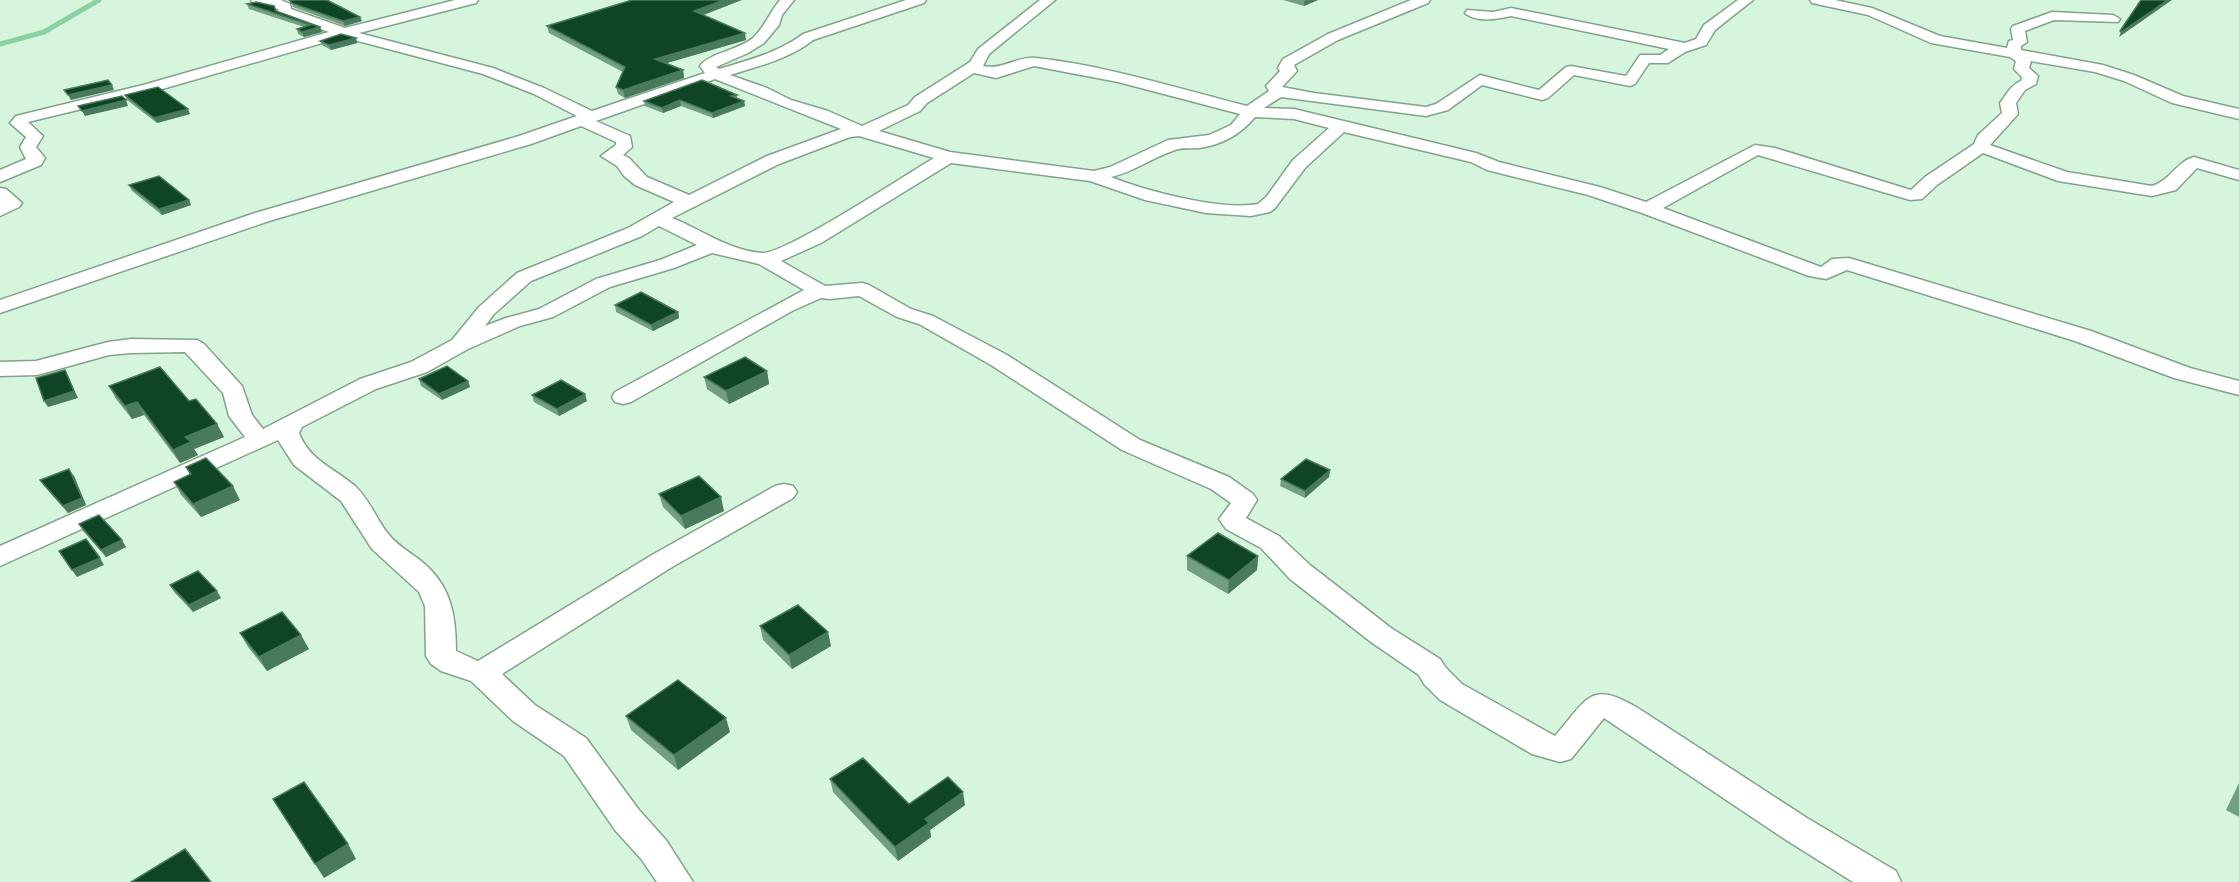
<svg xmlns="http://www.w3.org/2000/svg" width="2239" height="882" font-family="'Roboto Condensed',sans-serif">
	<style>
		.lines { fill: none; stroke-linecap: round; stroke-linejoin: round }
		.stream { stroke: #8bd0a0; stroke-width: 5 }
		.minor-casing { stroke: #83a28b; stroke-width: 3 }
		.minor { fill: #fff; fill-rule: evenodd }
		.wall { fill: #729e81 }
		.shaded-wall { fill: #4a7a5c }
		.building { fill: #0f4525; stroke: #4a7a5c; stroke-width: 1.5 }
	</style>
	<rect width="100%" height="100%" fill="#d5f6dd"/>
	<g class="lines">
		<polyline class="stream" points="0,44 44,32 99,0"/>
		<g class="minor-casing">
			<g id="minor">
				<path d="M 251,0 L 281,0 L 290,4 L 291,9 L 345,28 L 455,0 L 478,0 L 476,3 L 359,33 L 493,68 L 544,88 L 592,111 L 705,73 L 700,66 C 709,53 739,50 753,38 C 764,28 770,12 780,0 L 794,0 L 782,15 L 779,25 L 764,43 L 748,53 L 716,67 L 719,69 C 748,60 778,53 803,34 L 906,0 L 926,0 L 924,3 L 813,40 C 789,59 759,66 730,75 L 767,88 L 791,100 L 828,111 L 862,126 L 908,105 L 915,97 L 970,62 L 978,49 L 1040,0 L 1055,0 L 989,54 L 983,66 C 1003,70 1017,56 1036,58 C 1104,65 1180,89 1247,106 L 1269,91 L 1266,86 L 1280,71 L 1278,68 L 1283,59 L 1328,34 L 1411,0 L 1430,0 L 1428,3 L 1338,40 L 1294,65 L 1297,71 L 1282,87 L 1314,93 L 1426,107 L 1436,104 L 1480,75 L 1539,90 L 1566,67 L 1571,66 L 1626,76 L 1640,55 L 1660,55 L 1669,49 L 1511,16 C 1497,19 1477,23 1465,13 L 1467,10 L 1493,12 L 1511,8 L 1685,43 L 1696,39 L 1704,25 L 1738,0 L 1753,0 L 1715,30 L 1706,45 L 1685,52 L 1668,63 L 1649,63 L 1635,84 L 1630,86 L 1574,75 L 1548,98 L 1542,100 L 1482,85 L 1448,110 L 1426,116 L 1281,97 L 1264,108 L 1294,109 L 1476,153 L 1499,162 L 1600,187 L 1646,202 L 1755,145 L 1775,148 L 1911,190 L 1925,177 L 1974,144 L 1978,135 L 2002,113 L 2000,103 C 2006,95 2011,85 2021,81 L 2022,77 L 2014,69 L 2016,61 L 2010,57 L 1931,43 L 1868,15 L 1812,3 L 1810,0 L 1835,0 L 1872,8 L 1940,36 L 2007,48 L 2009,41 L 2013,40 L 2011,29 L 2013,26 L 2052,12 L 2113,15 L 2120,19 L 2118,22 L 2054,20 L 2025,31 L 2027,42 L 2021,46 L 2021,50 L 2103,65 L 2134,75 L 2183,96 L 2239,109 L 2239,119 L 2172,103 L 2124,81 L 2095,72 L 2031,61 L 2029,68 L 2038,76 L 2036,84 L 2025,90 L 2016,103 L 2018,114 L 1990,145 L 2067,172 L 2152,186 C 2171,180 2177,161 2194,157 L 2239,170 L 2239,180 L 2197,168 L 2176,190 L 2152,196 L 2058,181 L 1983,153 L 1937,185 L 1922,199 L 1910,200 L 1758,155 L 1663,208 L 1821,267 L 1832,259 L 1849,258 L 2091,331 L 2190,368 L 2239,381 L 2239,395 L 2174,378 L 2075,341 L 1847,270 L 1826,279 L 1809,276 L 1642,213 L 1588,195 L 1487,170 L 1471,162 L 1344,132 L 1305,168 L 1275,208 L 1270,212 L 1251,216 L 1206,213 L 1145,200 L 1090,181 L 951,163 L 821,243 L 781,261 L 825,286 L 862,283 L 869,285 L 911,309 L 933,316 L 1007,355 L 1140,440 L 1229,477 L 1253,494 L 1257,500 L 1246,518 L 1279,536 L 1310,565 L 1391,628 L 1440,659 L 1446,668 L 1462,684 L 1553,735 L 1555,736 C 1589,697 1590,678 1644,712 L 1807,818 L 1896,871 L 1901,882 L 1853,882 L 1783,838 L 1604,718 L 1571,759 L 1560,762 L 1532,754 L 1440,700 L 1424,684 L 1419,675 L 1371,642 L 1290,579 L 1261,548 L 1226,529 L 1219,519 L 1231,503 L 1211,489 L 1122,450 L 991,365 L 919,324 L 897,317 L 859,296 L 830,299 L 821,298 L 792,311 L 631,402 L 623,404 L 615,402 L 612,397 L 615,392 L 804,290 L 759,264 L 712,253 L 674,268 L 610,287 L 553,317 L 520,326 L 468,349 L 427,372 L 376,389 L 302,427 L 299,433 C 309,460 334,468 355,486 C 370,500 376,519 389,535 C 398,546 410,552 421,561 C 451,585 456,615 456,651 L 478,661 L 652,555 L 775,486 L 784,484 L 793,486 L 797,492 L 793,498 L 672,567 L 502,674 L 535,705 L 586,738 L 639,810 L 666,840 L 693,882 L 657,882 L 642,860 L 615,830 L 564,756 L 513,721 L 471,681 L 441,671 L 431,664 L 426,656 L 425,606 L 419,592 L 372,549 L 341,501 L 294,465 L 278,440 L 0,566 L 0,546 L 245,437 L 229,416 L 223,393 L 185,352 L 131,353 L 109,355 L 37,375 L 0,376 L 0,362 L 36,361 L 108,342 L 131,339 L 197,340 L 204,344 L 242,386 L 252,415 L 263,429 L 360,379 L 411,362 L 452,340 L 479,307 L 517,273 L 628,228 L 674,202 L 635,185 L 624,176 L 617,166 L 601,156 L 616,145 L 616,142 L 581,126 L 531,144 L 269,221 L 0,313 L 0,300 L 255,213 L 519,136 L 577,116 L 534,94 L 483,74 L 343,37 L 152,92 L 28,122 L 43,136 L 36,147 L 45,158 L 41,165 L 0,182 L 0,170 L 26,159 L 20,147 L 26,137 L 10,123 L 16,116 L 143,85 L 329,32 L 279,14 L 278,9 L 253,3 ZM 1034,66 L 1118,82 L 1240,114 L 1231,125 L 1209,135 L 1168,140 L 1110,167 L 1094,171 L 950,152 L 879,131 L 920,111 L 927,103 L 974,73 L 996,78 ZM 715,79 L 841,129 L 767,156 L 689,195 L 647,177 L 629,158 L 623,155 L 632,147 L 630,136 L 596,121 ZM 1255,117 L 1294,119 L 1329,128 L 1293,160 L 1267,196 L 1258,204 C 1222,211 1145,191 1111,177 C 1134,172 1153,157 1175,150 C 1183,147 1191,149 1199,148 C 1222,145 1241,134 1255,117 ZM 859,136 L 934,158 C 907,174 784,255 762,253 C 728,250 702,230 672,218 L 779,164 L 850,137 ZM 659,226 L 697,245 L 660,260 L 596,279 L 539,309 L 506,318 L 485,326 L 493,315 L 531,281 L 642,236 Z"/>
				<polygon points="0,188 6,189 22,203 19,207 0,216"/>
			</g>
		</g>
		<use href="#minor" class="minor"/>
	</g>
	<g class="wall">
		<polygon points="287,0 327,0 362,21 345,26 293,7 291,2"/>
		<polygon points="1283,0 1318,0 1304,6"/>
		<polygon points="247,4 320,27 322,32 304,37 298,34 297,29 304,27 249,9"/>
		<polygon points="703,15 746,40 666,63 683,70 684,78 625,98 618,94 616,87 623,72 549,33 547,26"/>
		<polygon points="356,38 357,43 331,50 322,45 320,41"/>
		<polygon points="125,95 190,114 157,123 127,100"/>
		<polygon points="737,95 737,99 744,101 745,106 713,118 681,106 663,113 645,106 644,101"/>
		<polygon points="129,185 189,200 191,205 162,215 132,191"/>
		<polygon points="615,305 678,312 679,318 653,331 616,312"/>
		<polygon points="767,371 769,384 729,404 707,389 704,377"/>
		<polygon points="419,379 468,381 470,387 442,400 421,386"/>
		<polygon points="109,386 189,401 217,424 224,437 194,449 198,455 180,463 144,415 132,419 116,399"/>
		<polygon points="532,395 587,401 559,416 534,402"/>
		<polygon points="186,467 240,500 201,517 181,495 174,482 190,475"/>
		<polygon points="1330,470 1329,477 1305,498 1280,486 1281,479"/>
		<polygon points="74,476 86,505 68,513 44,486 40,480"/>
		<polygon points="659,494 724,511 685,529 663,507"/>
		<polygon points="79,524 126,547 106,557 83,531"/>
		<polygon points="1187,556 1258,556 1257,570 1228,594 1187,570"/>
		<polygon points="170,585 221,598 193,612 174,592"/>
		<polygon points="760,626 831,646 792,669 763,640"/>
		<polygon points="240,633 309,649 267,671 248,647"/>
		<polygon points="626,716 730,732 678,770 631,730"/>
		<polygon points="830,779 909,804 965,805 930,830 931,837 898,861 833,792"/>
		<polygon points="2239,783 2239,817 2226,810"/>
	</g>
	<g class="shaded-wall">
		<polygon points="724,0 742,0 696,18 694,11"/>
		<polygon points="1307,0 1318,0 1304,6 1304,1"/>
		<polygon points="2168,0 2172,0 2119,37 2121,32"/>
		<polygon points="360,17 362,21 345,26 343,21"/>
		<polygon points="320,27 322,32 304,37 302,32"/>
		<polygon points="745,33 746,40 657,66 655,59"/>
		<polygon points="356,38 357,43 331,50 329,45"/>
		<polygon points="683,70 684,78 625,98 623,90"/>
		<polygon points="112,85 114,90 71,100 68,95"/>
		<polygon points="126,100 128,106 85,116 82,111"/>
		<polygon points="680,100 681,106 663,113 662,108"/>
		<polygon points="744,101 745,106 713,118 712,113"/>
		<polygon points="188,109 190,114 157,123 154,118"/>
		<polygon points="189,200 191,205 162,215 159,209"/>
		<polygon points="678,312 679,318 653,331 651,325"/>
		<polygon points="65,370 78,398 48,407 44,401"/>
		<polygon points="767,371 769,384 729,404 726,391"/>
		<polygon points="468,381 470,387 442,400 439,394"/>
		<polygon points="585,394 587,401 559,416 557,409"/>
		<polygon points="137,402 144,415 132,419 125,406"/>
		<polygon points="217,424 224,437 194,449 198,455 180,463 173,450 185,437"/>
		<polygon points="69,469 74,476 86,505 68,513 63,506"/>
		<polygon points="1330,470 1329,477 1305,498 1305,491"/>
		<polygon points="233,486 240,500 201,517 193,504"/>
		<polygon points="721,497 724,511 685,529 681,516"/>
		<polygon points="122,540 126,547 106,557 101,550"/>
		<polygon points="1258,556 1257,570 1228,594 1229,580"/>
		<polygon points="100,558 104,565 77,577 72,570"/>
		<polygon points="217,591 221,598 193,612 189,605"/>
		<polygon points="828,632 831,646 792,669 789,655"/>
		<polygon points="301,635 309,649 267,671 259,657"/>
		<polygon points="726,718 730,732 678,770 674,755"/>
		<polygon points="963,792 965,805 930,830 931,837 898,861 895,847 925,819"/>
		<polygon points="348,844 356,859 324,878 315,864"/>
	</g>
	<g class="building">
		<polygon points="290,0 327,0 360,17 343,21 291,3"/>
		<polygon points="632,0 724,0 694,11 745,33 655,59 683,70 623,90 616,87 625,67 547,26"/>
		<polygon points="2141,0 2168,0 2121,32 2120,31"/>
		<polygon points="256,2 274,6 276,11 320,27 302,32 297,29 310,25 247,4"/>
		<polygon points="341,34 356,38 329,45 320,41"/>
		<polygon points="108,80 112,85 68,95 64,90"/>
		<polygon points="702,80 737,95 731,96 744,101 712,113 680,100 662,108 644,101"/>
		<polygon points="158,87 188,109 154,118 125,95"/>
		<polygon points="122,96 126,100 82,111 78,106"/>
		<polygon points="159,176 189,200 159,209 129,185"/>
		<polygon points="641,292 678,312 651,325 615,305"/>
		<polygon points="745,357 767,371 726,391 704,377"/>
		<polygon points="447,366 468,381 439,394 419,379"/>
		<polygon points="160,367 189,401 196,399 217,424 185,437 191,442 173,450 137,402 125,406 109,386"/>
		<polygon points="65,370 74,391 44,401 36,378"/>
		<polygon points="561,380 585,394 557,409 532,395"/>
		<polygon points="206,458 233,486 193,504 174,482 191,474 186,467"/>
		<polygon points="1306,459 1330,470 1305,491 1281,479"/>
		<polygon points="69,469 82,498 63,506 40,480"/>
		<polygon points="699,476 721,497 681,516 659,494"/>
		<polygon points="99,515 122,540 101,550 79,524"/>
		<polygon points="1218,533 1258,556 1229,580 1187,556"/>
		<polygon points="86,539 100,558 72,570 59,551"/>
		<polygon points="198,571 217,591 189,605 170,585"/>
		<polygon points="798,605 828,632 789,655 760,626"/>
		<polygon points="282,612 301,635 259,657 240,633"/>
		<polygon points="678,680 726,718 674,755 626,716"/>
		<polygon points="863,758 909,804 948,777 963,792 925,819 929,823 895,847 830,779"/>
		<polygon points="304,782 348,844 315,864 273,799"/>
		<polygon points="185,849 211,882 131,882"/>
	</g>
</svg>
